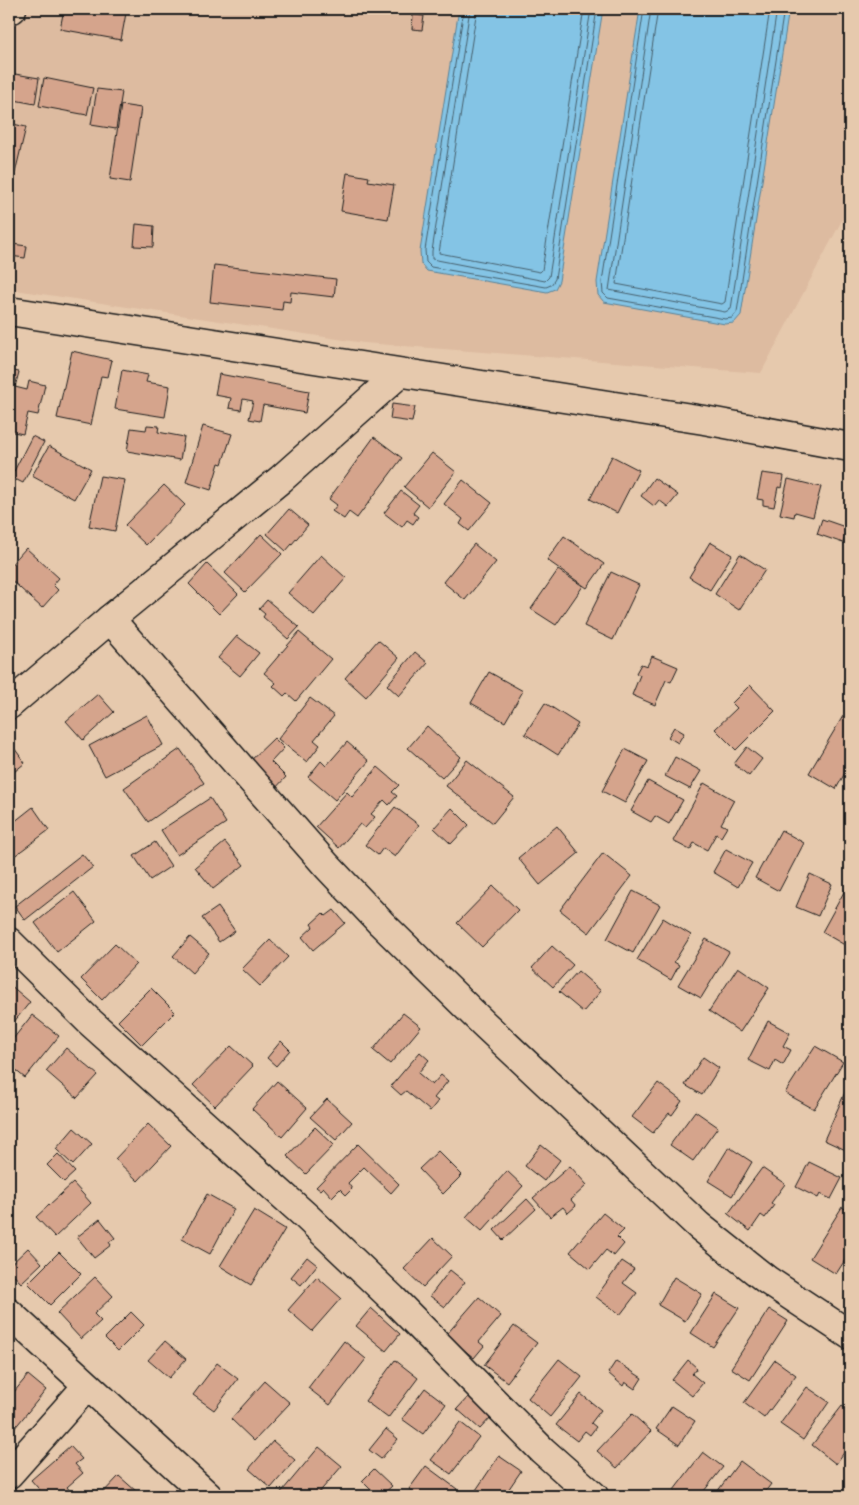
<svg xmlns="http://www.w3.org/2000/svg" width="859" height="1505" font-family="Mynerve,sans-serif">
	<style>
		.built { fill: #ddbba0 }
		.water { fill: #84c4e5; stroke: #5a8195 }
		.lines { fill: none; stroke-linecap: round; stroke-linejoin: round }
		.shore { stroke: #465f6c; stroke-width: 1 }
		.building { fill: #d5a48c; stroke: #1c1c1c }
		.minor-casing { stroke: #1c1c1c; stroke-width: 31 }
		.tertiary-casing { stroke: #1c1c1c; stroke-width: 31 }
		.minor { stroke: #e6c9ad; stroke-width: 28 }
		.tertiary { stroke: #e6c9ad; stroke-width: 28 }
	</style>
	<rect width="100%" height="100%" fill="#e6c9ad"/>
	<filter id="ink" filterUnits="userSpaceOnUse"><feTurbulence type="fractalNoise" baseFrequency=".02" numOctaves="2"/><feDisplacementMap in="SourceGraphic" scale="10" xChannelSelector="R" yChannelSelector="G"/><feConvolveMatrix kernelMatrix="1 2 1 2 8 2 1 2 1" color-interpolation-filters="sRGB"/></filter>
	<g filter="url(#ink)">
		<polygon class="built" points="9,9 850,9 850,205 761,373 364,343 9,289"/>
		<g class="water">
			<polygon points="459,9 603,9 559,281 555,289 547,292 427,271 421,264 420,251"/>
			<polygon points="640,9 789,9 741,315 734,323 725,324 604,302 598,295 597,282"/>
		</g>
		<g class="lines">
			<g class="shore">
				<polyline points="464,9 425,250 426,262 431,267 546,287 551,285 555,279 597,9"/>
				<polyline points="470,9 432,251 432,259 545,281 549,277 591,9"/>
				<polyline points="477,9 439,253 540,272 542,270 584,9"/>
				<polyline points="644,9 602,282 603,293 608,298 725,319 732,318 737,312 784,9"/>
				<polyline points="651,9 609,290 725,312 731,309 777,9"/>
				<polyline points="658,9 616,284 722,304 725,302 770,9"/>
			</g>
		</g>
		<g class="building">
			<polygon points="64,9 105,9 126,13 121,40 60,29"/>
			<polygon points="413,15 424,16 422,30 412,29"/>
			<polygon points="9,73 39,78 35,104 9,99"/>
			<polygon points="44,78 93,88 87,115 39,106"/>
			<polygon points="97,89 122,92 116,129 91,125"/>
			<polygon points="121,105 141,108 130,182 110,179"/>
			<polygon points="9,123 26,127 15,173 9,172"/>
			<polygon points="347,173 369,177 368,181 394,185 388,219 341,211"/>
			<polygon points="136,224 154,226 153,247 134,246"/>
			<polygon points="12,244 27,246 25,258 10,256"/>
			<polygon points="214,265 336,279 334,297 291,292 290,302 283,301 282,310 210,302"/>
			<polygon points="72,351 112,360 108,377 101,376 91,425 57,418"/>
			<polygon points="9,370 19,372 15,387 27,390 29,381 45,385 38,415 28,413 23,434 9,431 12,418 9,417"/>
			<polygon points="122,370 148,375 146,382 170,386 165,417 115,409"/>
			<polygon points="219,374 309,391 305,413 263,405 260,421 249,419 253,401 243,399 241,410 229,408 231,398 215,395"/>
			<polygon points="392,404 415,407 412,422 390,419"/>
			<polygon points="147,425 159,426 158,432 184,437 180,460 127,451 131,428 146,430"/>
			<polygon points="203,426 232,434 222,464 219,463 211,490 186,482"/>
			<polygon points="32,436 44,442 23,483 11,477"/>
			<polygon points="374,437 402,458 357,518 349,512 344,519 332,511 337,505 329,499"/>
			<polygon points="49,446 91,469 74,499 32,476"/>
			<polygon points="432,453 456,472 428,507 404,487"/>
			<polygon points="612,456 639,470 617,513 590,499"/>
			<polygon points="762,473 784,476 782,488 778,487 774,507 763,505 763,500 757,499"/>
			<polygon points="100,476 125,480 115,531 89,526"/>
			<polygon points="654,478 678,495 668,507 659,500 654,506 641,496"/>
			<polygon points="788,479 821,487 813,517 795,512 794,517 780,514"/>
			<polygon points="463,480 492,503 469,531 460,524 463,519 444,504"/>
			<polygon points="164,485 185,505 146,545 125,525"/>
			<polygon points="401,491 419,505 413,513 418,517 413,524 407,520 402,527 384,513"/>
			<polygon points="289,509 308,525 286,551 267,534"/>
			<polygon points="822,519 848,528 843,543 817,534"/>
			<polygon points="261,534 282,554 245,592 225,573"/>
			<polygon points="564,536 604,564 587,588 547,560"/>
			<polygon points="710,542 732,555 710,590 689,577"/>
			<polygon points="474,544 496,562 465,600 443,582"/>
			<polygon points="26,548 59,578 53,585 58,590 42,608 9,578 9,567"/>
			<polygon points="740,554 765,570 739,610 715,594"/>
			<polygon points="321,555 346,578 314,615 288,593"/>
			<polygon points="207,564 238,594 219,614 189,584"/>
			<polygon points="558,570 583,586 556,625 531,609"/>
			<polygon points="611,572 639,585 613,640 584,626"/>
			<polygon points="267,600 299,627 288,639 263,617 265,614 259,609"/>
			<polygon points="299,632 331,659 296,701 287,693 284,696 273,686 276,683 264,673"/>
			<polygon points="237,636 259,653 240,676 218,658"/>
			<polygon points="378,640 399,658 366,697 345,678"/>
			<polygon points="415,652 428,663 399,696 387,685"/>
			<polygon points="652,656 678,667 671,682 666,680 655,705 632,695 640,675 636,673 641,664 647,666"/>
			<polygon points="489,672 523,691 505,722 471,703"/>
			<polygon points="750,685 775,711 736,750 715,729 737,708 732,703"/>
			<polygon points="98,694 114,712 83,740 66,721"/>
			<polygon points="310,698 334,716 314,740 320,745 307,762 278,739"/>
			<polygon points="545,703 578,724 558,755 525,734"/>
			<polygon points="147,715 163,745 105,776 89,746"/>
			<polygon points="843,716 850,720 850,764 836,789 809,773"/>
			<polygon points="427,726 461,757 442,778 408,748"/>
			<polygon points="674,727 684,733 678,743 668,737"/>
			<polygon points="274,738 284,748 271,762 286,777 273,791 246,765"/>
			<polygon points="9,741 25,763 9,776"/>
			<polygon points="347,742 369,761 335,800 308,777 321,761 326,766"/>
			<polygon points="747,747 762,759 749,776 734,764"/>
			<polygon points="180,749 204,783 148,822 124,788"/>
			<polygon points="625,749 648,761 625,803 602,791"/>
			<polygon points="675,757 701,771 690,789 665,776"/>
			<polygon points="467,760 514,797 493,823 446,786"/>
			<polygon points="378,767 399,785 392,792 397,796 389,805 384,800 371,814 375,817 365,828 360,824 339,848 316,827 347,792 352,797"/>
			<polygon points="648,781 683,800 669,824 655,816 651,822 631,811"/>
			<polygon points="704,783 734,800 721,824 727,827 721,837 716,834 707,850 694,843 690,850 673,841"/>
			<polygon points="210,798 226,823 177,855 161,830"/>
			<polygon points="33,807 49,830 9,860 9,826"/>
			<polygon points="395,807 419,825 395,857 383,848 378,855 365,845"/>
			<polygon points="452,808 469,825 451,844 434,828"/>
			<polygon points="557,826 579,853 540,885 518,858"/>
			<polygon points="781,830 804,843 779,891 755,878"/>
			<polygon points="155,842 171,866 150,880 134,856"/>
			<polygon points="225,842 244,865 213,889 195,867"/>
			<polygon points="726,849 752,863 738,887 713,872"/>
			<polygon points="603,853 632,876 589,933 560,910"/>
			<polygon points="82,854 93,867 25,920 15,906"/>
			<polygon points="810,874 832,884 818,916 796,907"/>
			<polygon points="850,881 850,948 822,932"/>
			<polygon points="493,886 518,910 482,947 457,923"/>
			<polygon points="633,891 660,905 633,953 607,939"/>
			<polygon points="74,892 96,921 57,952 35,923"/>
			<polygon points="218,907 235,931 219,942 202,918"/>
			<polygon points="334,910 345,923 313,950 302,937 313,927 311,924 323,913 326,916"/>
			<polygon points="663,918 691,935 674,962 679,965 671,980 637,960"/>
			<polygon points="190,937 209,953 192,973 173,956"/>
			<polygon points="706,939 729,952 701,998 678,985"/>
			<polygon points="270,940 288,957 260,986 242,969"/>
			<polygon points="115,944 136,964 102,1000 81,979"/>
			<polygon points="552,946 573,965 553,987 532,968"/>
			<polygon points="738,967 769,988 740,1032 709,1011"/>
			<polygon points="578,971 601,991 583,1012 559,992"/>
			<polygon points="9,984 30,1002 9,1028"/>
			<polygon points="151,988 175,1012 142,1045 118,1021"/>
			<polygon points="403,1013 421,1027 390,1064 373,1050"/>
			<polygon points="32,1015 59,1036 25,1078 9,1065 9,1044"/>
			<polygon points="768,1021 790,1033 783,1046 791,1050 783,1065 775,1060 770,1071 748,1060"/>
			<polygon points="281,1041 290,1050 276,1066 267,1058"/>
			<polygon points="231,1046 253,1066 215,1106 193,1085"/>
			<polygon points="815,1046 843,1062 814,1109 785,1093"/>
			<polygon points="66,1048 98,1075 77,1098 46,1071"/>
			<polygon points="420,1052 429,1060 418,1073 432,1085 441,1075 448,1081 434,1098 438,1101 430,1111 406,1091 401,1095 391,1086"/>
			<polygon points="703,1057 719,1068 702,1095 685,1085"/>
			<polygon points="277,1081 307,1108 282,1137 252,1109"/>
			<polygon points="658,1083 682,1101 672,1115 669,1113 653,1133 632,1117"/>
			<polygon points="846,1090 850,1092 850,1152 824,1140"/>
			<polygon points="327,1099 352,1122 336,1140 310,1117"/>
			<polygon points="695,1111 718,1127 693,1161 670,1145"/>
			<polygon points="148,1124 171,1146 138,1181 115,1159"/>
			<polygon points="315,1127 334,1145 306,1174 287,1156"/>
			<polygon points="74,1128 92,1144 73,1165 56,1149"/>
			<polygon points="358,1144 399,1184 391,1193 364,1167 348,1183 352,1189 346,1195 340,1189 332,1197 323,1187 320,1190 316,1187"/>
			<polygon points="541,1145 560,1160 544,1181 525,1166"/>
			<polygon points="729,1147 752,1162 732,1196 708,1181"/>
			<polygon points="438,1151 462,1175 443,1194 419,1169"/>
			<polygon points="58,1154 75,1172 64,1182 47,1165"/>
			<polygon points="809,1162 842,1178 831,1199 820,1194 818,1198 796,1187"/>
			<polygon points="570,1166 587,1185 571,1200 576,1206 568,1213 563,1207 550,1217 533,1198"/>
			<polygon points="762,1168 785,1184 771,1203 774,1205 765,1218 761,1215 750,1231 728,1214"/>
			<polygon points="507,1171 523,1186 482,1231 466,1217"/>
			<polygon points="73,1183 91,1203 55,1237 36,1217"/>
			<polygon points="207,1194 234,1209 210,1254 182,1239"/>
			<polygon points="527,1199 536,1209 503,1240 494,1230"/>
			<polygon points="842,1207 850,1212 850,1261 849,1262 845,1260 836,1274 810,1258"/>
			<polygon points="254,1210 285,1229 251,1285 220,1266"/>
			<polygon points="603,1213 624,1230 617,1237 624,1244 614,1256 606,1250 590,1269 570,1252"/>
			<polygon points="100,1219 115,1238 109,1242 111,1245 94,1258 77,1237"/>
			<polygon points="433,1238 452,1256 423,1287 404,1269"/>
			<polygon points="28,1248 42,1263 21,1283 9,1270 9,1266"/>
			<polygon points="59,1252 81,1274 50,1305 28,1283"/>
			<polygon points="307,1257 317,1265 301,1285 291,1277"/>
			<polygon points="622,1261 634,1269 623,1283 637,1293 620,1315 596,1297"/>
			<polygon points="450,1270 465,1282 445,1307 430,1296"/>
			<polygon points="95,1277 113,1296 94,1314 101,1321 81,1339 57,1313"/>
			<polygon points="317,1277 341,1298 312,1331 288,1310"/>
			<polygon points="674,1277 702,1294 685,1321 658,1305"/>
			<polygon points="716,1294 739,1308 713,1347 691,1333"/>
			<polygon points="479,1297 501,1316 479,1342 484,1346 474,1358 446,1335"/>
			<polygon points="371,1308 400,1334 386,1351 356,1326"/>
			<polygon points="769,1309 788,1321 750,1380 731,1368"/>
			<polygon points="131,1312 144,1325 118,1351 105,1338"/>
			<polygon points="514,1326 537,1343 507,1382 484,1365"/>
			<polygon points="165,1341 186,1359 169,1378 148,1360"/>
			<polygon points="344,1341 366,1359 330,1405 308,1388"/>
			<polygon points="559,1359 582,1377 550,1417 528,1398"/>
			<polygon points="395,1360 418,1378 388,1418 365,1401"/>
			<polygon points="688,1360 697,1368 692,1374 703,1383 692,1396 672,1380"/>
			<polygon points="775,1360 796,1375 764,1418 744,1403"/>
			<polygon points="616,1361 642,1378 635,1389 625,1382 623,1386 608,1373"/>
			<polygon points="217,1363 238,1379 214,1410 193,1395"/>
			<polygon points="28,1375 46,1390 9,1435 9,1398"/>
			<polygon points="265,1381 290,1403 254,1441 231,1419"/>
			<polygon points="807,1387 829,1402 803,1440 780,1424"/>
			<polygon points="425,1388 446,1404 423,1434 402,1419"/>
			<polygon points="581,1394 601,1410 591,1423 596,1427 590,1435 585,1431 577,1441 556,1425"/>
			<polygon points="470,1395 492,1416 480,1429 457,1409"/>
			<polygon points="672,1406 695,1421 679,1445 656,1429"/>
			<polygon points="842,1406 850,1412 850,1444 836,1464 812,1445"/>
			<polygon points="632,1414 651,1431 617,1468 597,1451"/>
			<polygon points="460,1422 479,1437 451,1474 431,1460"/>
			<polygon points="386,1429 398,1439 381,1459 369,1450"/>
			<polygon points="273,1441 295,1460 271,1488 249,1469"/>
			<polygon points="70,1446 82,1459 75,1464 83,1473 67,1487 71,1492 67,1496 45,1496 31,1480"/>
			<polygon points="319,1447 342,1466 316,1496 278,1496"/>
			<polygon points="703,1452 723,1467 700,1496 682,1496 674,1490"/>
			<polygon points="499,1456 521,1471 504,1496 472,1496"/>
			<polygon points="740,1461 771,1484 762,1496 714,1496"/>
			<polygon points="426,1466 457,1489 452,1496 419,1496 409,1489"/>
			<polygon points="374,1469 392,1486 381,1496 377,1496 362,1481"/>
			<polygon points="119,1476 137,1492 133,1496 100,1496"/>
		</g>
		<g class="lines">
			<g class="minor-casing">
				<g id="minor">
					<polyline points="9,10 12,9"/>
					<polyline points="110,619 327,866 381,923 483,1023 699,1226 767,1280 850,1335"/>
					<polyline points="9,705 110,619 281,479 400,373"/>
					<polyline points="9,942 89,1021 307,1217 392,1298 542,1450 594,1496"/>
					<polyline points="9,1313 208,1496"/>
					<polyline points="9,1474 87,1386"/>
				</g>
			</g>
			<g class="tertiary-casing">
				<polyline id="tertiary" points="9,311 704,420 850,447"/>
			</g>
			<use href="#minor" class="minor"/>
			<use href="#tertiary" class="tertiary"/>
		</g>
	</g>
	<rect width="859" height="1505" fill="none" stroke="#e6c9ad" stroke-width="30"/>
	<rect x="15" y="15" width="829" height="1475" fill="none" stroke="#1c1c1c" stroke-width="2" filter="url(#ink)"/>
</svg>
